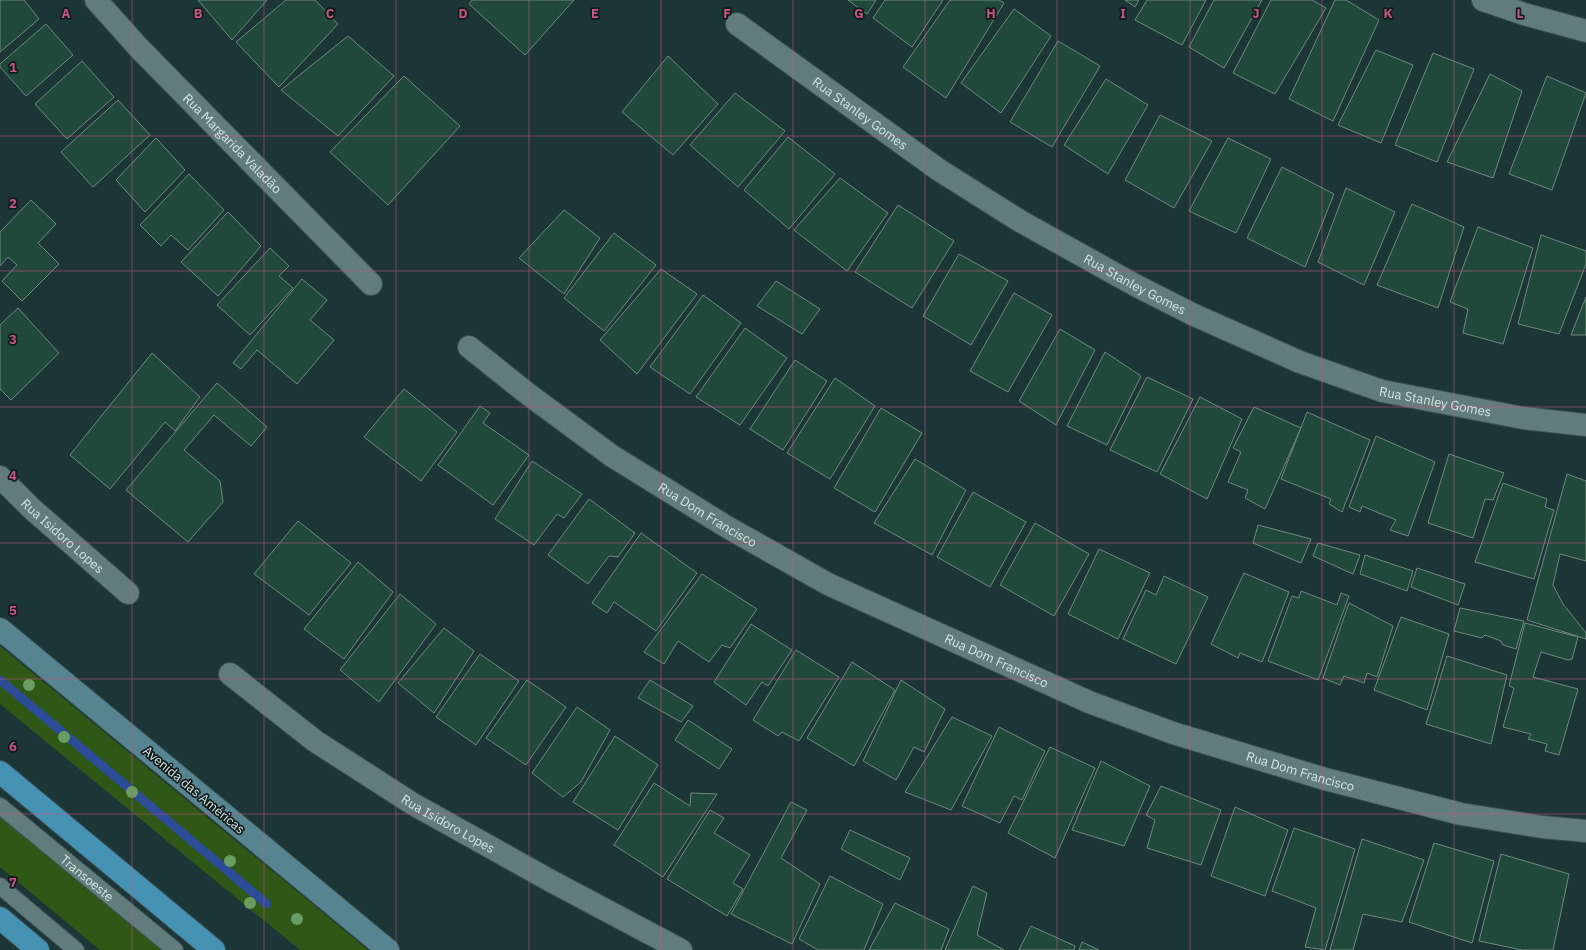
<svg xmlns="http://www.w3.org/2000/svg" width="1586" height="950" font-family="'IBM Plex Sans',sans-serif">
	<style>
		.green { fill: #2f5716 }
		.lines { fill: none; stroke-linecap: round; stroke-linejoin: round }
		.stream { stroke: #2d4c98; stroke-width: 9 }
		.building { fill: #21493b; stroke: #71897f }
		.service-casing { stroke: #3a5151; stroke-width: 18 }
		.minor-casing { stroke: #3a5151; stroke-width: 24 }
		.secondary-casing { stroke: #3a5151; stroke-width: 24 }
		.trunk-casing { stroke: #3a5151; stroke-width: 24 }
		.service { stroke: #617c7d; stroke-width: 16 }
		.minor { stroke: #617c7d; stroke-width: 22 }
		.secondary { stroke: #578491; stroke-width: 22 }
		.trunk { stroke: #4692b4; stroke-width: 22 }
		.tree { fill: #6a9d62 }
		.grid { fill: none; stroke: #c85584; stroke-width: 1; stroke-opacity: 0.55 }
		.labels { text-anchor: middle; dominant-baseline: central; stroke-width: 3.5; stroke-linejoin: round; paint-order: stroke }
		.street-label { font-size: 13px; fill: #d5e4e4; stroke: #101b1b }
		.grid-label { font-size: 13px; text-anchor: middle; font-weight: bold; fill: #c85584; stroke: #101b1b; stroke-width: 3.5; stroke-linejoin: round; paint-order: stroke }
	</style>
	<rect width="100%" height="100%" fill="#1c3537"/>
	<g class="green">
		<polygon points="0,646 368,950 300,950 0,704"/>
		<polygon points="0,812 167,950 100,950 0,867"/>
	</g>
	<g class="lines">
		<polyline class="stream" points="0,680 267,904"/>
	</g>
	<g class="building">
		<polygon points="0,0 24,0 39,19 0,52"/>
		<polygon points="198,0 267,0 232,40"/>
		<polygon points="286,0 315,0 338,24 279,87 236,42"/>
		<polygon points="472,0 574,0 525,55 469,4"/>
		<polygon points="848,0 876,0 867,14"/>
		<polygon points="885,0 943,0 912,47 873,18"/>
		<polygon points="950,0 999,0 1004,3 946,98 903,67"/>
		<polygon points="1125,0 1139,0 1135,7"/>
		<polygon points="1147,0 1206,0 1182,45 1135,20"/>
		<polygon points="1214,0 1262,0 1224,68 1189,47"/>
		<polygon points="1271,0 1312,0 1326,8 1275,94 1233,73"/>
		<polygon points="1335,0 1346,0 1379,20 1333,121 1289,99"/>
		<polygon points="1014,9 1051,36 1001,113 961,83"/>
		<polygon points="46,24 73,55 26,96 0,67 0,64"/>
		<polygon points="348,36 394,76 338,136 281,90"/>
		<polygon points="1058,41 1100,66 1052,147 1010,122"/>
		<polygon points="1376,50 1413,65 1381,143 1338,125"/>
		<polygon points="1433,53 1474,69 1437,162 1395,145"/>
		<polygon points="668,56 718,104 673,155 622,112"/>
		<polygon points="82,61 114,97 67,139 35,104"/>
		<polygon points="1490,74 1522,91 1493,178 1447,162"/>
		<polygon points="404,76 460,126 388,205 330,152"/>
		<polygon points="1547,76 1586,93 1552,190 1509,174"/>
		<polygon points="1106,79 1148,105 1108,174 1064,145"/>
		<polygon points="735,93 785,131 738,187 690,145"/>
		<polygon points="118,100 150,135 93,187 61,152"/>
		<polygon points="1160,115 1212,141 1174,208 1125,180"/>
		<polygon points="788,137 835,174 789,229 744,190"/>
		<polygon points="156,138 185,170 145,212 116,180"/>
		<polygon points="1228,138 1271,159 1236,233 1189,211"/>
		<polygon points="1282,167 1334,194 1305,267 1247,238"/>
		<polygon points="189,174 224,210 188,250 171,235 161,246 140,225"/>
		<polygon points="840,178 888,213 847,271 794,230"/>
		<polygon points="1346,188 1395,212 1364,285 1318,262"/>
		<polygon points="31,200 56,224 38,243 59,264 22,301 2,281 17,265 8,257 0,266 0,232"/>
		<polygon points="1412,204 1464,227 1438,308 1377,285"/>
		<polygon points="898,205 954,241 912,308 855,272"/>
		<polygon points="564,210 600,238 564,294 519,258"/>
		<polygon points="228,212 261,246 218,296 181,262"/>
		<polygon points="1478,227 1533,248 1503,344 1463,333 1468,309 1450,302"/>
		<polygon points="614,233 656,265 604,331 564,298"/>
		<polygon points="1541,235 1586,251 1586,264 1559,334 1518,324"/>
		<polygon points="270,248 289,266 279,276 293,288 250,335 217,305"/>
		<polygon points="959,254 1008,281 971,345 923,316"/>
		<polygon points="661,269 697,294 637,374 600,340"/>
		<polygon points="302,279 327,300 310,320 334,340 297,384 257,350 241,369 233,363"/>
		<polygon points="776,281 820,309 802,334 757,306"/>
		<polygon points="1014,293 1052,315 1008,392 970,371"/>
		<polygon points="703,295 741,323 690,394 650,367"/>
		<polygon points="1586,297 1586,335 1571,335"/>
		<polygon points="18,308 59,353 11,400 0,389 0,325"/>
		<polygon points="745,328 787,358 740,425 696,397"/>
		<polygon points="1060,329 1095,350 1056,425 1019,401"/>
		<polygon points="1105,352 1141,376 1107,445 1067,426"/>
		<polygon points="152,353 200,397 175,431 165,422 110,489 70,455"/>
		<polygon points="795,360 827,381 783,450 750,429"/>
		<polygon points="1147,377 1193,399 1157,472 1110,450"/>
		<polygon points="835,378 875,406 830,479 787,453"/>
		<polygon points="217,383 267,427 251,446 214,415 184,450 220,481 223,502 188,542 126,490"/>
		<polygon points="404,389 457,432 421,481 364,437"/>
		<polygon points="1200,397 1242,419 1207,499 1160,474"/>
		<polygon points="480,406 490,413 483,423 529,455 493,505 438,465"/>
		<polygon points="1254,407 1301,428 1265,509 1245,498 1248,490 1228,482 1241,452 1233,448"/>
		<polygon points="881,408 922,433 875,512 834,488"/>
		<polygon points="1307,412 1370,440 1342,512 1329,504 1331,499 1281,479"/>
		<polygon points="1376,436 1435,462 1408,536 1390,530 1396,520 1362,506 1360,512 1349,507"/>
		<polygon points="1449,454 1504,473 1493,500 1485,499 1473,538 1428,523"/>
		<polygon points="915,459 966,490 932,555 874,523"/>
		<polygon points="532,461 582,494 564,518 557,514 534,545 495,519"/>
		<polygon points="1567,474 1586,481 1586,561 1560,554 1553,585 1563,604 1586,633 1586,639 1527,620"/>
		<polygon points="1503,483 1547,499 1545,507 1554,510 1534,579 1475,562"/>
		<polygon points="973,492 1026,522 990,587 937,557"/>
		<polygon points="589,499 635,533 618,557 609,556 588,584 548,555"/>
		<polygon points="298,521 351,563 309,615 254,574"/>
		<polygon points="1035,523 1089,554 1054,616 1000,585"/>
		<polygon points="1258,525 1311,539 1301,563 1253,543"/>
		<polygon points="641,533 697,573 656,631 614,602 607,613 592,603"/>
		<polygon points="1318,543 1360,555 1353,574 1313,556"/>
		<polygon points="1099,549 1150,573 1118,639 1068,614"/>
		<polygon points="1365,555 1413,571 1407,591 1360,574"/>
		<polygon points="358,562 393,592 344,659 304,629"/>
		<polygon points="1417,568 1465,584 1458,605 1411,587"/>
		<polygon points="1244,573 1289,592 1262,662 1240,653 1238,658 1211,644"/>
		<polygon points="702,574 757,609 730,648 722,645 709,662 678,641 664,664 644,652"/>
		<polygon points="1164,576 1208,597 1176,664 1123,639 1146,590 1156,595"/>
		<polygon points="1301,591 1337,605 1341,593 1349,596 1318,680 1268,661 1292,596 1299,598"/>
		<polygon points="400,594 436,624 379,702 340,670"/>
		<polygon points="1349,603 1393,626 1377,677 1367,673 1364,683 1344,676 1340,685 1323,678"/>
		<polygon points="1460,608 1524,621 1516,649 1503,645 1501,641 1485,635 1482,638 1454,631"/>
		<polygon points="1401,617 1449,634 1427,710 1374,690"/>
		<polygon points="1525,623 1578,637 1572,659 1568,660 1541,652 1533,677 1578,689 1559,755 1545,751 1547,744 1528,739 1531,734 1503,727 1514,688 1509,686"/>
		<polygon points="751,624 792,650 768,686 762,682 746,705 714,682"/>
		<polygon points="444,628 474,651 434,713 398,683"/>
		<polygon points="796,650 839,677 799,741 782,732 778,736 753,720"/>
		<polygon points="480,654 519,681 476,745 436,717"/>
		<polygon points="1447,656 1507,675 1491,744 1426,724"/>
		<polygon points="852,662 895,690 854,766 807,738"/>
		<polygon points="527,680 566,707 526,765 486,738"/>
		<polygon points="650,680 693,706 681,722 638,698"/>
		<polygon points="901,680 945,709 924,752 914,747 896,780 863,761"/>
		<polygon points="577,707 610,730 581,782 563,797 532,773"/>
		<polygon points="952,717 992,736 951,810 905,792"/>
		<polygon points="688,720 732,749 719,769 675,740"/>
		<polygon points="999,727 1045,751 1022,800 1014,796 1000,823 962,806"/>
		<polygon points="615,736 658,765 618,830 573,802"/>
		<polygon points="1050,747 1095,768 1055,858 1008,833"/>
		<polygon points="1101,761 1150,786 1124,846 1072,830"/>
		<polygon points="654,783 690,806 691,793 717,794 663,877 614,845"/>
		<polygon points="1161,786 1221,810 1201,865 1147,848 1155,820 1146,815"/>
		<polygon points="791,802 807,810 781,858 820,884 792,944 731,914"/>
		<polygon points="1235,807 1288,830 1265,896 1211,876"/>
		<polygon points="710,810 724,818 714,833 750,855 733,883 743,889 727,916 667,879"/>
		<polygon points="1294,828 1355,849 1325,950 1305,947 1316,908 1272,891"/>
		<polygon points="850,830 910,858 900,880 841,849"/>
		<polygon points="1362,839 1424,860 1402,922 1363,914 1353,950 1330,950"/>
		<polygon points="1434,843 1494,861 1472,943 1409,922"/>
		<polygon points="1501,854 1569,874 1553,950 1522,950 1479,941"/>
		<polygon points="830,876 883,904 864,950 818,950 799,939"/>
		<polygon points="973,886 987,893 977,935 1004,950 945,950"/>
		<polygon points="895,903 949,929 941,950 869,950"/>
		<polygon points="1031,926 1075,946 1074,950 1019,950"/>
		<polygon points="1082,942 1099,950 1079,950"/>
	</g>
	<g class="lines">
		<g class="service-casing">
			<g id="service">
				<path id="s1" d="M 0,806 L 175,950"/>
				<polyline points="0,886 76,950"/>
			</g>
		</g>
		<g class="minor-casing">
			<g id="minor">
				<path id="s2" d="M 96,0 L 138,47 L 371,284"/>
				<polyline points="1483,0 1524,14 1586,31"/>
				<path id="s3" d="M 737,24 L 939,170 L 1020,221 L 1135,285 L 1192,314 L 1300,362 L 1382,391 L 1523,418 L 1586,425"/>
				<path id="s4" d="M 469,347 L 528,394 L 612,456 L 727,527 L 828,584 L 1089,702 L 1173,733 L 1325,779 L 1461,814 L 1542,827 L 1586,831"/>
				<path id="s5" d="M 0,477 L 31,508 L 128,593"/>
				<path id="s6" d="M 230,674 L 315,741 L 413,804 L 551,881 L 681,950"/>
			</g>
		</g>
		<g class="secondary-casing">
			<polyline id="secondary" points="0,629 388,950"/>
		</g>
		<g class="trunk-casing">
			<g id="trunk">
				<polyline points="0,772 214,950"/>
				<polyline points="0,918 38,950"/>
			</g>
		</g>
		<use href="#service" class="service"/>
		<use href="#minor" class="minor"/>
		<use href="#secondary" class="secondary"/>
		<use href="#trunk" class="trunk"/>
	</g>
	<g class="tree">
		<circle cx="29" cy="685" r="6"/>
		<circle cx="64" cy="737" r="6"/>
		<circle cx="132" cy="792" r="6"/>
		<circle cx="230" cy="861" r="6"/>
		<circle cx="250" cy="903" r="6"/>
		<circle cx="297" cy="919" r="6"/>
	</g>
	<path class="grid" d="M 132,0 L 132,950M 264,0 L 264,950M 396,0 L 396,950M 529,0 L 529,950M 661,0 L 661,950M 793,0 L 793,950M 925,0 L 925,950M 1057,0 L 1057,950M 1190,0 L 1190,950M 1322,0 L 1322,950M 1454,0 L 1454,950M 0,136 L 1586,136M 0,271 L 1586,271M 0,407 L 1586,407M 0,543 L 1586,543M 0,679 L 1586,679M 0,814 L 1586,814"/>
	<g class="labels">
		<g class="street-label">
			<text stroke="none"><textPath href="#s3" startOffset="152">Rua Stanley Gomes</textPath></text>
			<text stroke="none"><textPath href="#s2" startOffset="198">Rua Margarida Valadão</textPath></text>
			<text stroke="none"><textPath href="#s3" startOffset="476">Rua Stanley Gomes</textPath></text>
			<text stroke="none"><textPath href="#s3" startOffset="800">Rua Stanley Gomes</textPath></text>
			<text stroke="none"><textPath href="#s4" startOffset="292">Rua Dom Francisco</textPath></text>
			<text stroke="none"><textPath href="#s5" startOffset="86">Rua Isidoro Lopes</textPath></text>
			<text stroke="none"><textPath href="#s4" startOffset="616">Rua Dom Francisco</textPath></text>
			<text stroke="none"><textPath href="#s4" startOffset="940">Rua Dom Francisco</textPath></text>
			<text transform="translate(194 790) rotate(40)">Avenida das Américas</text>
			<text stroke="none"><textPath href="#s6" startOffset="265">Rua Isidoro Lopes</textPath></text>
			<text stroke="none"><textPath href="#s1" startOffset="113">Transoeste</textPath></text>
		</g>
	</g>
	<g class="grid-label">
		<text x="66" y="18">A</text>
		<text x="198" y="18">B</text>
		<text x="330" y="18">C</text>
		<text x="463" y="18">D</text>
		<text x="595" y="18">E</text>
		<text x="727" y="18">F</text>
		<text x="859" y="18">G</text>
		<text x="991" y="18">H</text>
		<text x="1123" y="18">I</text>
		<text x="1256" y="18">J</text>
		<text x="1388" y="18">K</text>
		<text x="1520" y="18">L</text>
		<text x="13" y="72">1</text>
		<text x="13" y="208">2</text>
		<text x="13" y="344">3</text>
		<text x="13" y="480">4</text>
		<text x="13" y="615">5</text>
		<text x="13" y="751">6</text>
		<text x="13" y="887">7</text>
	</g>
</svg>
